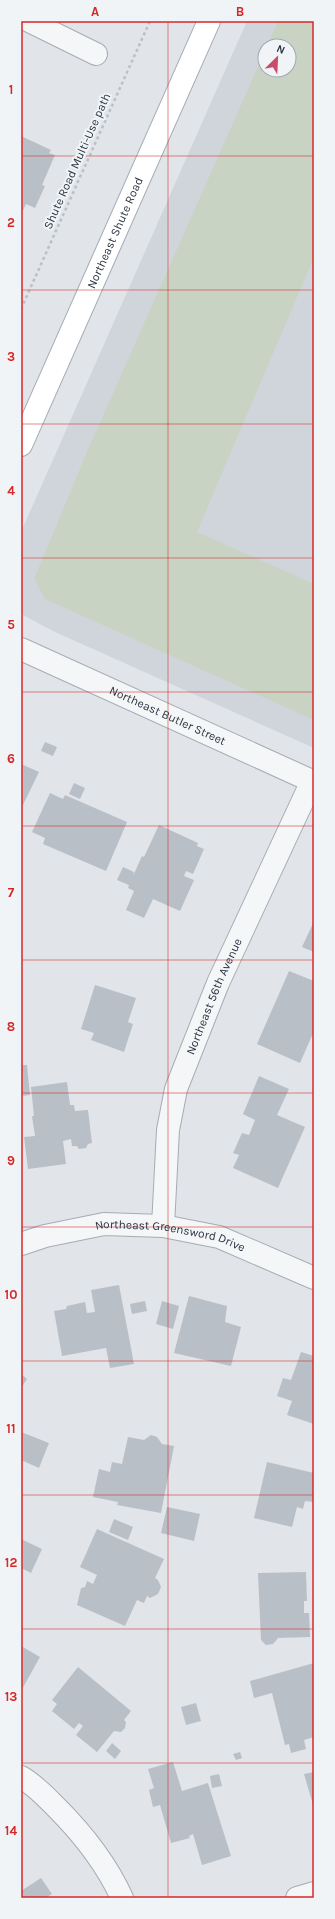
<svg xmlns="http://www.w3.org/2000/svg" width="335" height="1919" font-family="Karla,sans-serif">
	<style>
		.built { fill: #d0d5db; fill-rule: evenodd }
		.green { fill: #c8d3c3 }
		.building { fill: #b9bfc6 }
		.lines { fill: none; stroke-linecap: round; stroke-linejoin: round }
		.minor-casing { stroke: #a6acb3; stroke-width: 24 }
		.major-casing { stroke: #a1abb5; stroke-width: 24 }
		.path { stroke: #bbc0c5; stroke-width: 2.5; stroke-dasharray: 3 3; stroke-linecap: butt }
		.minor { stroke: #f4f6f8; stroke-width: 22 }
		.major { stroke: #fff; stroke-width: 22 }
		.grid { fill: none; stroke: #d62828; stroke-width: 1; stroke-opacity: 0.55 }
		.labels { text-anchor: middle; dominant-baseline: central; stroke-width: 4; stroke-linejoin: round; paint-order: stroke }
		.street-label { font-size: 12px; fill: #2a3441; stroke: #f1f4f7 }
		.neatline { fill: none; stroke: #d62828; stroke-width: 1.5 }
		.grid-label { font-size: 13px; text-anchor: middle; font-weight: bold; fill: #d62828 }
	</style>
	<rect width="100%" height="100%" fill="#e1e5e9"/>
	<path class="built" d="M 247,21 L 314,21 L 314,748 L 55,632 L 21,614 L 21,532 ZM 265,46 L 289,46 L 289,70 L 265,70 Z"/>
	<polygon class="green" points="278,21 314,21 314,257 197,532 314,584 314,720 45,599 34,579 87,452 265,51 265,70 289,70 289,46 267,46"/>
	<g class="building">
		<polygon points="21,136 51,150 49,153 55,155 42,185 45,186 35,208 26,204 21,214"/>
		<polygon points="45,742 57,747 53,756 41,751"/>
		<polygon points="21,764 39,772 21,809"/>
		<polygon points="74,783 85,788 80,799 69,794"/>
		<polygon points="50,793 63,799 65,795 127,822 106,871 43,844 45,838 32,832"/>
		<polygon points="159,825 198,843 197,846 204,849 193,874 186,871 184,876 194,880 180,911 153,899 144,918 126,910 134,891 128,888 129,885 117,880 123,867 134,872 133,876 142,856 144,857"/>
		<polygon points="314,921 314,952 302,947"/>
		<polygon points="289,971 314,981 314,1031 300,1063 257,1044"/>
		<polygon points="95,985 136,998 128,1022 133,1024 124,1052 91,1040 94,1033 81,1029"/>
		<polygon points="21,1065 27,1065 30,1095 21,1096"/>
		<polygon points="259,1076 289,1089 277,1115 305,1127 278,1188 233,1168 239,1155 233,1153 242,1133 249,1135 255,1120 243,1114"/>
		<polygon points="67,1082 70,1105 74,1105 75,1111 88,1110 92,1143 88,1144 86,1148 79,1149 77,1146 72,1146 71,1139 63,1141 66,1164 28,1169 24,1137 35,1136 32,1116 34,1116 31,1087"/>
		<polygon points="119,1285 134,1364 110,1368 106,1348 62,1356 54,1311 66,1309 67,1306 85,1302 87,1313 95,1312 91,1290"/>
		<polygon points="189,1296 227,1306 225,1322 241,1327 231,1366 174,1353"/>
		<polygon points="145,1301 147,1311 132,1314 130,1304"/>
		<polygon points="162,1301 179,1306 173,1329 156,1324"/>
		<polygon points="301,1352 314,1356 314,1424 287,1415 292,1401 277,1396 283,1378 291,1380"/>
		<polygon points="21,1374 27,1379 21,1388"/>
		<polygon points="21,1432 49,1443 39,1468 21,1460"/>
		<polygon points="151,1435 157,1437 162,1444 174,1446 161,1513 117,1505 118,1502 93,1497 99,1469 110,1472 112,1462 122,1464 128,1437 144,1440"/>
		<polygon points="267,1462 314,1473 314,1502 305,1501 303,1509 297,1507 292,1527 254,1518"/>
		<polygon points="167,1507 200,1514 194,1541 161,1533"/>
		<polygon points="114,1519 133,1527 128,1540 109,1532"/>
		<polygon points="97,1529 164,1559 155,1578 158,1580 161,1587 158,1594 150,1598 147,1596 144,1603 137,1600 125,1626 77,1605 81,1588 85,1587 87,1581 93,1584 97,1575 80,1567"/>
		<polygon points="21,1539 42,1549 31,1573 21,1568"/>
		<polygon points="306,1572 307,1601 304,1601 304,1613 309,1613 310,1637 278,1638 273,1644 266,1645 261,1640 258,1573"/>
		<polygon points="21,1646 40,1657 21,1691"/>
		<polygon points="314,1663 314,1737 304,1740 306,1749 291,1753 289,1744 285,1745 272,1693 254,1698 250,1681"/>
		<polygon points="78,1667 131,1711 124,1720 126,1722 125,1728 121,1732 114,1731 97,1752 76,1735 83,1726 79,1723 74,1729 52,1711 57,1704 52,1700"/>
		<polygon points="196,1703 201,1721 186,1725 181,1707"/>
		<polygon points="112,1743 121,1751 115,1759 106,1751"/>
		<polygon points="240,1752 242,1758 236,1760 233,1754"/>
		<polygon points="173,1762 182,1791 208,1783 231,1856 202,1865 193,1834 189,1836 190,1838 171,1843 160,1805 153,1807 149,1790 154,1788 148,1769"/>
		<polygon points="314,1772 314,1808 304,1774"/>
		<polygon points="219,1774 222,1786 212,1788 210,1776"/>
		<polygon points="41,1878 52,1894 45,1898 21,1898 21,1891"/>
	</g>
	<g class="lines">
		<g class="minor-casing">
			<g id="minor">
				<polyline points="29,21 96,54"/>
				<path id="s1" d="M 21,649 L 314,782"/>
				<path id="s2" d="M 163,1226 L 168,1130 L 176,1089 L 218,983 L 312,781"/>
				<path id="s3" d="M 21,1244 L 45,1236 L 104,1224 L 163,1226 L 219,1237 L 314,1278"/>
				<path d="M 21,1777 C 35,1785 45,1796 56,1807 C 83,1834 106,1863 122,1898"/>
				<polyline points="297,1898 314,1893"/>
			</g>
		</g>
		<g class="major-casing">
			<g id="major">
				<path id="s4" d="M 21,445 L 209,21"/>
			</g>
		</g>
		<polyline class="path" points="21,309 150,21"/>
		<use href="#minor" class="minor"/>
		<use href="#major" class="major"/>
	</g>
	<path class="grid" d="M 168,21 L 168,1898M 21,156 L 314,156M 21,290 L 314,290M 21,424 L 314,424M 21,558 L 314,558M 21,692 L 314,692M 21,826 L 314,826M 21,960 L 314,960M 21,1093 L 314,1093M 21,1227 L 314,1227M 21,1361 L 314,1361M 21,1495 L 314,1495M 21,1629 L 314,1629M 21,1763 L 314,1763"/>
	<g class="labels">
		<g class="street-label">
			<text transform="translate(77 161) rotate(-66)">Shute Road Multi-Use path</text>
			<text stroke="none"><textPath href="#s4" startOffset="232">Northeast Shute Road</textPath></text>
			<text stroke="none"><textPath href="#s1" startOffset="161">Northeast Butler Street</textPath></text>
			<text stroke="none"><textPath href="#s2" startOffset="238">Northeast 56th Avenue</textPath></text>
			<text stroke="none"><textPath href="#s3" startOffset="153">Northeast Greensword Drive</textPath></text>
		</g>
	</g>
	<rect width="335" height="1919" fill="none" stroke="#f1f4f7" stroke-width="44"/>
	<g transform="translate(277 58) rotate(24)"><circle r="19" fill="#f1f4f7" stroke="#a1a7ae"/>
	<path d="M0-3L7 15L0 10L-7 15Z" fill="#c94c6a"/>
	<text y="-6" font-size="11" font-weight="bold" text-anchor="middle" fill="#2a3441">N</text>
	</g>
	<rect x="22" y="22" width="291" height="1875" class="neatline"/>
	<g class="grid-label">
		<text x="95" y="16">A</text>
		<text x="240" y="16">B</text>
		<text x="11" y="94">1</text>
		<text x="11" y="227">2</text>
		<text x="11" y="361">3</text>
		<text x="11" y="495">4</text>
		<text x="11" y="629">5</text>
		<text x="11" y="763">6</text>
		<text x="11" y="897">7</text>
		<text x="11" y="1031">8</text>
		<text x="11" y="1165">9</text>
		<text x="11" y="1299">10</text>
		<text x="11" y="1433">11</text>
		<text x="11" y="1567">12</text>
		<text x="11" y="1701">13</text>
		<text x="11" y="1835">14</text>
	</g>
</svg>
